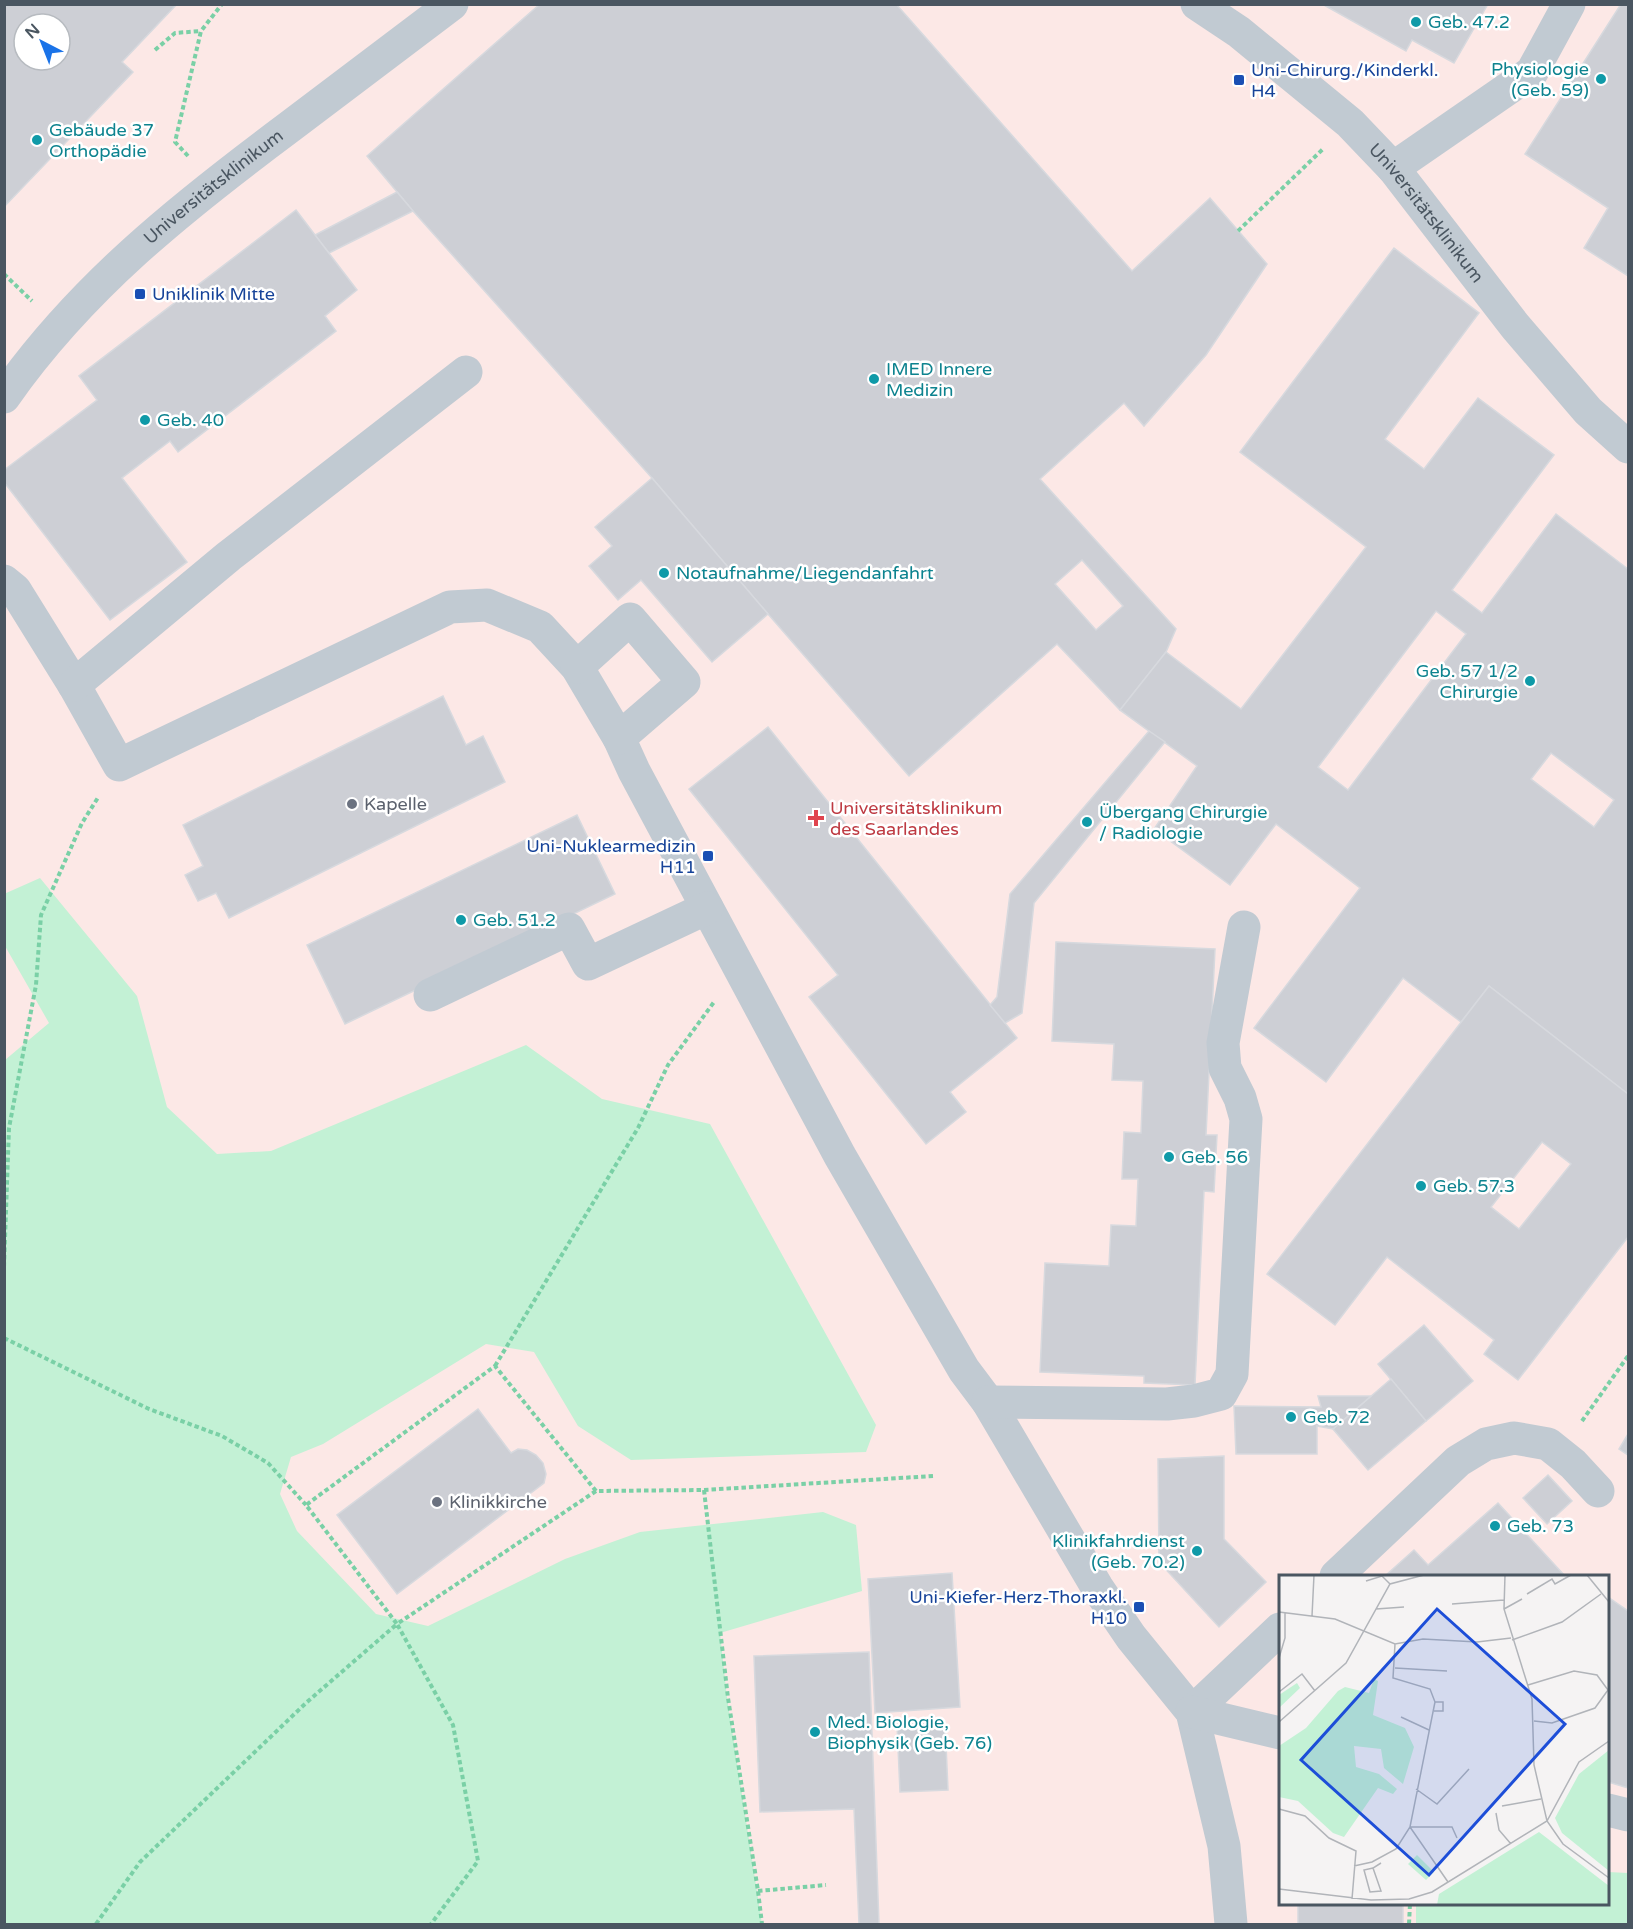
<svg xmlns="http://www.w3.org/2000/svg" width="1633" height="1929" font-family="'Varela Round',sans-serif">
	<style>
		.medical { fill: #fce8e6; fill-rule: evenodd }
		.green { fill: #c3f1d5 }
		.building { fill: #cdcfd5; stroke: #d7d9de; stroke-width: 1.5; fill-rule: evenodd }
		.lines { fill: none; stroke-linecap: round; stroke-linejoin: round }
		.path { stroke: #7ad0a6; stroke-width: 4; stroke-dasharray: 4.5 3; stroke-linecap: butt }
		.minor { stroke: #c1cad2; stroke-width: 33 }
		.culture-dot { fill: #0f9aa8; stroke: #fff; stroke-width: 2 }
		.transit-dot { fill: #1a4fb4; stroke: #fff; stroke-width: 2 }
		.worship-dot { fill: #6b7280; stroke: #fff; stroke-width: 2 }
		.health-dot { fill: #e0444e; stroke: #fff; stroke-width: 2 }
		.labels { text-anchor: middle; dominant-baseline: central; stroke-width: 5; stroke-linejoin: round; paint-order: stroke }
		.culture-label { font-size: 18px; fill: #0d838f; stroke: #fff; text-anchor: start }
		.transit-label { font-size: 18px; fill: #164399; stroke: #fff; text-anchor: start }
		.street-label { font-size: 18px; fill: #4a5661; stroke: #fff }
		.worship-label { font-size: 18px; fill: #5b616d; stroke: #fff; text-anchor: start }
		.health-label { font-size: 18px; fill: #be3a42; stroke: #fff; text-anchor: start }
		.inset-road { fill: none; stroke: #b1b4b9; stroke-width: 1.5 }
		.view { fill: #1d4ed8; fill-opacity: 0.15; stroke: #1d4ed8; stroke-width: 3 }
		.inset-edge { fill: none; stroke: #4a5661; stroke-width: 3 }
	</style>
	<rect width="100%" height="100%" fill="#f5f3f3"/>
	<path class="medical" d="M 5,5 L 1628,5 L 1628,1924 L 5,1924 ZM 24,24 L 60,24 L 60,60 L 24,60 ZM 1280,1576 L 1608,1576 L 1608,1904 L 1280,1904 Z"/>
	<g class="green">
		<polygon points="40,878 137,996 167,1107 217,1154 271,1151 526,1045 602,1099 710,1124 876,1425 866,1452 631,1460 578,1426 534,1352 486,1344 323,1444 291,1457 280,1494 297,1531 376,1614 428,1626 565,1559 640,1532 823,1512 856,1525 862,1591 720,1633 727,1698 762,1924 5,1924 5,1060 49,1023 5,946 4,894"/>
		<polygon points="1608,1872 1628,1873 1628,1924 1416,1924 1416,1904 1608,1904"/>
	</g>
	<g class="building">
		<path d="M 4,4 L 177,4 L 122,62 L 133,72 L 4,207 ZM 24,24 L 60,24 L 60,60 L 24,60 Z"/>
		<path d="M 540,4 L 896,4 L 1132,271 L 1210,198 L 1267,264 L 1206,355 L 1144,426 L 1124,403 L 1040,479 L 1176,629 L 1166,652 L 1120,710 L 1057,644 L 909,776 L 768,614 L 652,478 L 413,211 L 367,156 ZM 1082,560 L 1123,606 L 1096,630 L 1055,584 Z"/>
		<polygon points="1322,4 1488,4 1454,63 1412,40 1406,51"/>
		<polygon points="1621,4 1628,4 1628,276 1584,248 1608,208 1525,154"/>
		<polygon points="397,192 413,211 329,253 315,235"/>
		<polygon points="296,210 357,290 325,316 336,331 178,452 170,441 122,478 187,562 110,620 4,482 4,470 97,400 79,376"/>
		<path d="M 1394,248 L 1479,313 L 1385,439 L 1424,469 L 1478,398 L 1554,455 L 1452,590 L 1482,613 L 1556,514 L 1628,569 L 1628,1094 L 1489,986 L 1461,1022 L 1403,978 L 1326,1082 L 1254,1028 L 1360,888 L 1276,824 L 1230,885 L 1154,829 L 1197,766 L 1120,710 L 1166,652 L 1241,709 L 1366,547 L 1240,452 ZM 1436,611 L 1466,634 L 1348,790 L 1318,767 ZM 1551,753 L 1614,800 L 1594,827 L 1531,779 Z"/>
		<polygon points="652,478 768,614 712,662 641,580 618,600 589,566 612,546 595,527"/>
		<polygon points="443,696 466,745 483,736 505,782 229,918 216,893 198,901 185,875 203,866 183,825"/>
		<polygon points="768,727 1017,1038 950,1092 966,1112 926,1144 809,997 838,975 689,789"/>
		<polygon points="1149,731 1165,742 1034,903 1022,1013 1005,1023 990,1005 997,997 1010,894"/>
		<polygon points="577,815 615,894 345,1024 307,945"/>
		<polygon points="1056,942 1215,949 1206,1135 1217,1135 1214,1192 1204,1191 1195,1385 1144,1383 1144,1376 1040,1372 1045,1263 1109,1266 1111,1225 1136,1226 1138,1179 1122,1179 1124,1132 1141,1133 1143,1081 1112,1080 1114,1044 1052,1041"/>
		<path d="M 1489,986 L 1628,1094 L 1628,1237 L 1518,1380 L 1484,1354 L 1494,1340 L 1387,1257 L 1335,1325 L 1267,1274 ZM 1542,1142 L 1571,1164 L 1519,1229 L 1491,1207 Z"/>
		<polygon points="1424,1325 1473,1381 1426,1421 1378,1364"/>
		<polygon points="1391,1379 1426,1421 1368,1470 1333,1429"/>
		<polygon points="1318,1396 1371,1396 1333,1429 1317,1426 1317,1454 1236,1454 1234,1406 1321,1407"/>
		<polygon points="478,1409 511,1453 518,1449 527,1450 536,1455 543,1463 546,1474 544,1483 397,1594 337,1515"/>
		<polygon points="1628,1434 1628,1455 1619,1449"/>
		<polygon points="1224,1456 1224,1539 1266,1582 1219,1627 1159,1562 1158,1459"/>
		<polygon points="1548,1475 1572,1501 1547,1524 1523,1498"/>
		<polygon points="1498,1503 1565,1576 1385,1576 1414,1550 1428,1565"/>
		<polygon points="952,1573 960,1707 875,1713 868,1579"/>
		<polygon points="1608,1597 1628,1611 1628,1788 1608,1782"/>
		<polygon points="869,1652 879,1924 859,1924 854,1809 760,1812 754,1656"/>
		<polygon points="945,1722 948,1790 900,1792 897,1724"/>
		<rect x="1298" y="1904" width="105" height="20"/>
	</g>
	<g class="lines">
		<g class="path">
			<polyline points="155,50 175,33 201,31"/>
			<polyline points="188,156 175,142 201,31 222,4"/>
			<polyline points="1238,231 1323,149"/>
			<polyline points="4,274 32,301"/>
			<polyline points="4,1267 9,1128 36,985 41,915 82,823 99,796"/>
			<polyline points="4,1338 149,1409 222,1436 268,1463 306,1505"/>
			<polyline points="495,1366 638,1128 668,1065 714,1002"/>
			<polyline points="1582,1421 1628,1356"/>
			<polyline points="704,1490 728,1698 758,1891 762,1924"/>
			<polyline points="596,1491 495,1366 306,1505 397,1624 596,1491 704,1490 933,1476"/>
			<polyline points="758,1891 826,1885"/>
			<polyline points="96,1924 140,1862 307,1702 397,1624 453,1725 478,1861 431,1924"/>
			<polyline points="1409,1924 1410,1904"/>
		</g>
		<g class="minor">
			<path id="s1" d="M 1197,4 L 1239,32 L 1350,123 L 1393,168 L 1515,326 L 1588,411 L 1628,447"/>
			<polyline points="1393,168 1532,72 1569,4"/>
			<path id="s2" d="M 4,397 C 81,287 182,207 288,128 C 342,87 397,46 452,4"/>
			<polyline points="4,581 15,590 74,685 119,765 450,607 487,605 540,627 577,667 619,738 634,771 840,1156 964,1370 988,1402 1097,1587 1131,1637 1192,1712 1224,1846 1231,1924"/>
			<polyline points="577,667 630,619 684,682 619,738"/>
			<polyline points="74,685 229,556 466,372"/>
			<polyline points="430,995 569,929 588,964 707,908"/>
			<polyline points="988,1402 1167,1404 1194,1401 1221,1394 1232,1374 1246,1119 1240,1098 1225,1068 1223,1043 1244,927"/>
			<polyline points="1336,1576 1458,1461 1486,1444 1514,1438 1548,1444 1573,1464 1598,1491"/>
			<polyline points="1192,1712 1280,1629"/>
			<polyline points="1192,1712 1280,1733"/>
			<polyline points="1608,1810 1628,1815"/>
		</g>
	</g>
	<g class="culture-dot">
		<circle cx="1416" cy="22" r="6"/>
		<circle cx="1601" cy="79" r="6"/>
		<circle cx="37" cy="140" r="6"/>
		<circle cx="874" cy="379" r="6"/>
		<circle cx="145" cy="420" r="6"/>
		<circle cx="664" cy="573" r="6"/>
		<circle cx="1530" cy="681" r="6"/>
		<circle cx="1087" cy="822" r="6"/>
		<circle cx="461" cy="920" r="6"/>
		<circle cx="1169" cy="1157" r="6"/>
		<circle cx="1421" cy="1186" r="6"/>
		<circle cx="1291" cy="1417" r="6"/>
		<circle cx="1495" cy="1526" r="6"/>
		<circle cx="1197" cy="1551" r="6"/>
		<circle cx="815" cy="1732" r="6"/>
	</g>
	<g class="transit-dot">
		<rect x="1233" y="74" width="12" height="12" rx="3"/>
		<rect x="134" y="288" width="12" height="12" rx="3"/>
		<rect x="702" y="850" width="12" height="12" rx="3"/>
		<rect x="1133" y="1601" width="12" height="12" rx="3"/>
	</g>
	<g class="worship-dot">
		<circle cx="352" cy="804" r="6"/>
		<circle cx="437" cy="1502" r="6"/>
	</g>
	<path class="health-dot" d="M813 809h6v6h6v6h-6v6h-6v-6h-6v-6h6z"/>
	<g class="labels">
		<g class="culture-label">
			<text x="1428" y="22">Geb. 47.2</text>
			<text x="1589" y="69" text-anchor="end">Physiologie<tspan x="1589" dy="21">(Geb. 59)</tspan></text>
			<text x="49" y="130">Gebäude 37<tspan x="49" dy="21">Orthopädie</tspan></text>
			<text x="886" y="369">IMED Innere<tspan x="886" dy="21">Medizin</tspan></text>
			<text x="157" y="420">Geb. 40</text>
			<text x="676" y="573">Notaufnahme/Liegendanfahrt</text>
			<text x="1518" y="671" text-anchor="end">Geb. 57 1/2<tspan x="1518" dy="21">Chirurgie</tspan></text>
			<text x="1099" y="812">Übergang Chirurgie<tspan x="1099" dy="21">/ Radiologie</tspan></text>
			<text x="473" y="920">Geb. 51.2</text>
			<text x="1181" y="1157">Geb. 56</text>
			<text x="1433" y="1186">Geb. 57.3</text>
			<text x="1303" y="1417">Geb. 72</text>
			<text x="1507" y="1526">Geb. 73</text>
			<text x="1185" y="1541" text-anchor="end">Klinikfahrdienst<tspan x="1185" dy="21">(Geb. 70.2)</tspan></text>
			<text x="827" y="1722">Med. Biologie,<tspan x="827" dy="21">Biophysik (Geb. 76)</tspan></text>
		</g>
		<g class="transit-label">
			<text x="1251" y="70">Uni-Chirurg./Kinderkl.<tspan x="1251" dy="21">H4</tspan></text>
			<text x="152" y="294">Uniklinik Mitte</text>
			<text x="696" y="846" text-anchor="end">Uni-Nuklearmedizin<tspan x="696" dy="21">H11</tspan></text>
			<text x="1127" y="1597" text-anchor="end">Uni-Kiefer-Herz-Thoraxkl.<tspan x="1127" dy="21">H10</tspan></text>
		</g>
		<g class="street-label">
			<text stroke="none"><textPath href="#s2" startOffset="298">Universitätsklinikum</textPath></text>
			<text stroke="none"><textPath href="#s1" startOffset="312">Universitätsklinikum</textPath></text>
		</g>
		<g class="worship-label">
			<text x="364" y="804">Kapelle</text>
			<text x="449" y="1502">Klinikkirche</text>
		</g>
		<g class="health-label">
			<text x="830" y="808">Universitätsklinikum<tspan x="830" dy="21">des Saarlandes</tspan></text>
		</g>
	</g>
	<g transform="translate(1279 1575)">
		<rect width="330" height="330" fill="#f5f3f3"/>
		<path d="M 95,104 L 99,106 L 94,140 L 126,153 L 135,172 L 124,209 L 105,193 L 102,174 L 75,171 L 77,192 L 100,199 L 118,214 L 114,219 L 99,213 L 65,262 L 54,258 L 19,226 L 0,222 L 0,171 L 27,153 L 59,116 L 66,112 L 90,118 ZM 18,108 L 21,113 L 0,133 L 0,120 ZM 330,175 L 330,296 L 283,258 L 276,243 L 300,199 ZM 260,257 L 330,311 L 330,330 L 158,330 L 160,319 ZM 138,280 L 155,297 L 147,305 L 129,289 Z" fill="#c3f1d5"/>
		<path class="inset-road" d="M 226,0 L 225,34 L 253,124 L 255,190 L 268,246 L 284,269 L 330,303M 308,0 L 330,27M 87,6 L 103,1 L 111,9M 248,19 L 273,4 L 276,9 L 292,0M 173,29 L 225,25M 97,34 L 125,32M 225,34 L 243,24M 0,37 L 56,44 L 116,69 L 144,64 L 198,67 L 232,63M 33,41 L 35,0M 233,65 L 283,47 L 322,19M 0,83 L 6,63 L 6,38M 116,93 L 168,96M 249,110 L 295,96 L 318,100 L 329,115 L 316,133 L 273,148 L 255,146M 0,117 L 23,99 L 36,116M 155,136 L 164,136 L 164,127 L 156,127M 122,142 L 150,155M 0,147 L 67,88 L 111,9 L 145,0M 137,214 L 158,229 L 190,194M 223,231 L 262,224M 0,234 L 26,241 L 50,263 L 77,276 L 73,324M 217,238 L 220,255 L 232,269M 131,252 L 169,307M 131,252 L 173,252 L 178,263M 75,291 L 93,287 L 117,274 L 131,252 L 156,127 L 151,114 L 114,103 L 116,69M 94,293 L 85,295 L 91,317 L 102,316 L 94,293 L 102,288M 0,314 L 92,325 L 130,324 L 153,317 L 268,246 L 300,187 L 330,166"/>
		<path class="view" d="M 158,34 L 286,149 L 150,300 L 22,185 Z"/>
		<rect width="330" height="330" class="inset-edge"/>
	</g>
	<rect width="1633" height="1929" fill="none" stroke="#4a5661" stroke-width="12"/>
	<g transform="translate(42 42) rotate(318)"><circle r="28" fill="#ffffff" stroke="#b7bbc0" stroke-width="1.5"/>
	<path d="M0-4.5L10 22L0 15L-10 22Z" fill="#1a73e8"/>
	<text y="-9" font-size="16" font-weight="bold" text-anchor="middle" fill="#4a5661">N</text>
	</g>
</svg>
